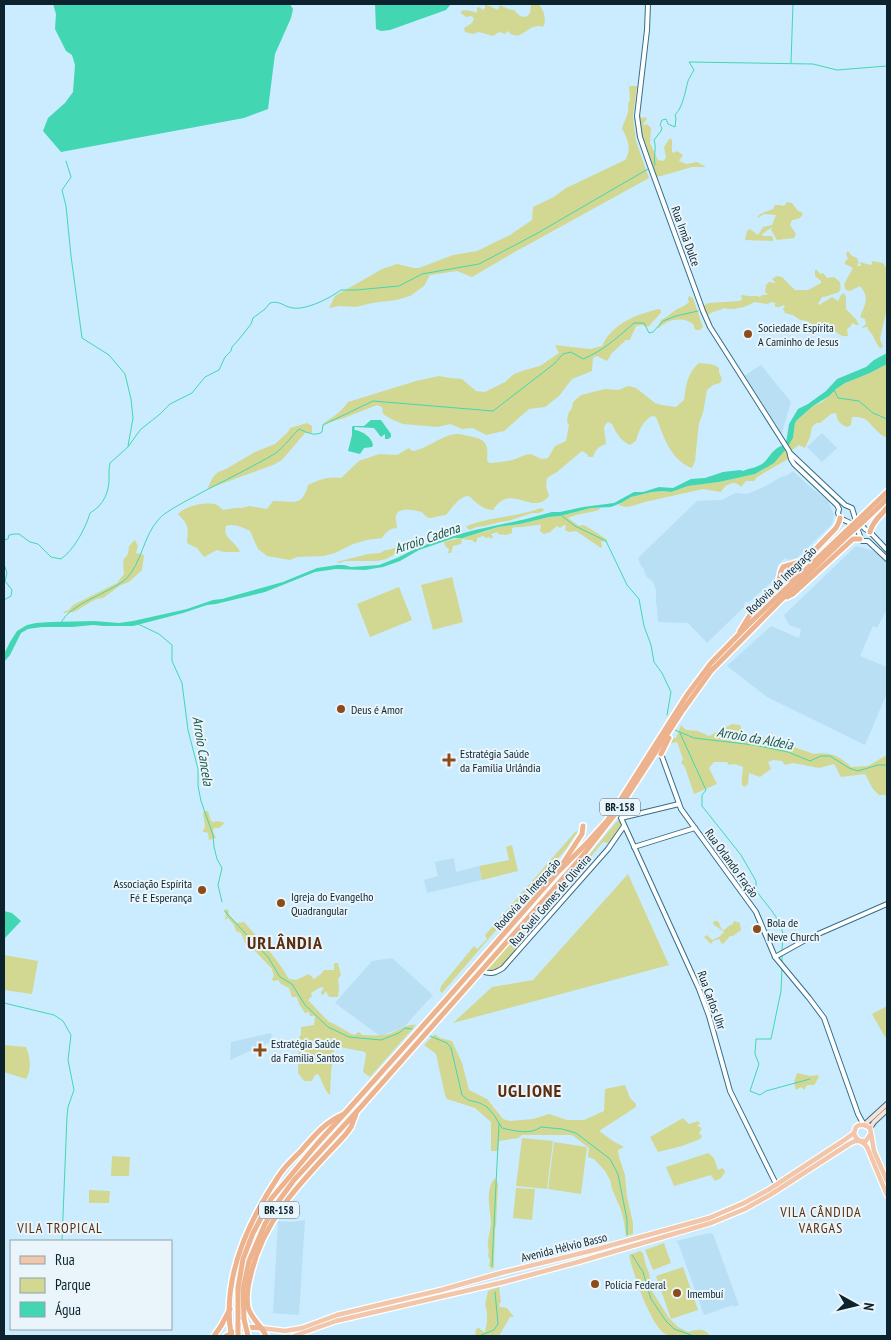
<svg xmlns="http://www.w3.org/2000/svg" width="891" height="1340" font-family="'PT Sans Narrow',sans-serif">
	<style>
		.built { fill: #b9dff4 }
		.green { fill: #d2d891 }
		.water { fill: #42d7b2 }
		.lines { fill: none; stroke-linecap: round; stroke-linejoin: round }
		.stream { stroke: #42d7b2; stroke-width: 1 }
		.tertiary-casing { stroke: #366d88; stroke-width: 6 }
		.secondary-casing { stroke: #366d88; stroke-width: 6 }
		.primary-casing { stroke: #fff; stroke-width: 7 }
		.trunk-casing { stroke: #fff; stroke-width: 8 }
		.tertiary { stroke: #fff; stroke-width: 4 }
		.secondary { stroke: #f8e2d5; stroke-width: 4 }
		.primary { stroke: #f1c6aa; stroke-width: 4.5 }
		.trunk { stroke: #ecb38e; stroke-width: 5 }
		.trunk-bridge-casing { stroke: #fff; stroke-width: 8; stroke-linecap: butt }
		.trunk-bridge { stroke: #ecb38e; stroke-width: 5 }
		.poi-dot { fill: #8d4b1a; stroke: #eaf5fb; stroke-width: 2 }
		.labels { text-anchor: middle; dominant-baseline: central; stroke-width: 4; stroke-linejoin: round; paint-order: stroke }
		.shield { fill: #eaf5fb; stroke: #4f626c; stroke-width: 1 }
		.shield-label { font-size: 11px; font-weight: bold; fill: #0c232e }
		.street-label { font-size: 12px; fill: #0c232e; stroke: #eaf5fb }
		.poi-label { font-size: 12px; fill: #0c232e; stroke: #eaf5fb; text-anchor: start }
		.water-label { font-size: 14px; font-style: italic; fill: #1b5647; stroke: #eaf5fb }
		.neighbourhood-label { font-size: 14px; letter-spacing: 1px; fill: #5b2d0c; stroke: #eaf5fb }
		.district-label { font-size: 18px; font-weight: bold; letter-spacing: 1px; fill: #5b2d0c; stroke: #eaf5fb }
	</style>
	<rect width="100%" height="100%" fill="#caecfe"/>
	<g class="built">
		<polygon points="761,365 791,402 782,433 780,434 744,376"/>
		<polygon points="822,433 837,448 822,462 807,447"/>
		<polygon points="793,471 808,485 828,501 834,515 832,524 797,558 789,560 785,558 778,565 775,579 749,602 745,602 744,607 707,643 688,623 658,622 657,606 656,604 656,590 653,582 646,576 644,569 641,566 638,558 697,501 722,500 735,493 747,494 762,488 781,477 788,475"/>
		<polygon points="856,546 877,552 887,563 887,609 877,628 873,626 860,656 887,667 887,693 865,745 767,697 727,666 771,626 799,638 801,629 789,625 784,615"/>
		<polygon points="454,858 456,872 479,866 482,880 427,893 424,880 438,876 435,862"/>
		<polygon points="392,958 433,995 404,1027 380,1036 335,1003 372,961"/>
		<polygon points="271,1033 272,1041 230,1060 231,1042"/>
		<polygon points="305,1220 299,1315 273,1313 278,1221 291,1222"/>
		<polygon points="710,1233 713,1234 739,1305 734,1307 733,1305 704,1315 679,1245 676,1241"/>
	</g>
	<g class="green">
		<path d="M 485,4 L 498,10 L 500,5 L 508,9 L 514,10 L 520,16 L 526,17 L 530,13 L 531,5 L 538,4 C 544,9 547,20 543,27 C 530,22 523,39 514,35 C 511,35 509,32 507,31 L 505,34 L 499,32 L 493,36 L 479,32 L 473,34 L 465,32 L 464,28 L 472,23 L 474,19 L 472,16 L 466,17 L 461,13 L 461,11 C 465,9 473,11 477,13 L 477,8 L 479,7 L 483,10 L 485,8 Z"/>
		<path d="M 629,86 L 637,86 L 633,116 L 636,141 L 649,178 L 513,253 L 472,277 L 457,271 L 430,275 L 424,286 L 410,296 L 396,300 L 372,303 L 356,307 L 339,306 L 329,308 L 335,296 L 382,269 L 397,264 L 414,268 L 419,268 L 453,255 L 477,251 L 510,235 L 532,220 L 533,207 L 554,197 L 566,188 L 625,160 C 632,150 628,139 622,129 C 624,120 630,114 628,104 L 630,100 Z"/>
		<path d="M 639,114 L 641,116 L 641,118 L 645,117 L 647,119 L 643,124 L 645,125 L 647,124 L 651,128 L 650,143 L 658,160 L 663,161 L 665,159 L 666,157 L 664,147 L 670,138 L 672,140 L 672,152 L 674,153 L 677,151 L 683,155 L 679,161 L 687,164 L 697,162 L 706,167 L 692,167 L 661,176 L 659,176 L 656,179 C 651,157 639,137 639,114 Z"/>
		<path d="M 787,202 L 792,203 L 798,211 L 803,213 C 801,219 798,219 792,220 L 790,225 L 796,234 L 794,238 L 777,240 L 771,230 L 772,228 L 771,228 L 762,234 L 763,236 L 772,236 L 773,238 L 773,241 L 745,240 L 747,231 L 750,229 L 758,235 L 763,227 L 772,225 L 776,215 L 764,214 L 758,218 L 758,216 L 762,213 L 773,209 L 775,205 L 780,205 L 784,206 Z"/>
		<path d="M 848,251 L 852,256 L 857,258 L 859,263 L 857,265 L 858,266 L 861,266 L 860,262 L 870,265 L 872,264 L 872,261 L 883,263 L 886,268 L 887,265 L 887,308 L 880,339 L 883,347 L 880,348 C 875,343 874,334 868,330 L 868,327 L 861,328 L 866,324 L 865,319 L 860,317 C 865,305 870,297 860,286 L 850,291 L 846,290 L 844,285 C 846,279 850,274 853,268 L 845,264 L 845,261 L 848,259 L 846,254 Z"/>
		<path d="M 815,270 L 817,270 L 820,274 L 823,273 L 827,278 L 834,277 L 840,282 C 842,293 839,292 830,295 C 828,296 825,297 822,297 L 818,304 L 819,305 L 832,297 L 838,301 L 841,295 L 844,293 L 846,297 L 846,309 L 856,319 L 859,325 L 856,325 L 852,323 L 851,326 L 847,329 L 848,336 C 840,338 838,331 831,330 L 830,331 L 818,328 L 807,321 L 800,320 L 793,315 L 785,313 L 783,309 L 785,306 L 784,305 L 779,307 L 775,307 L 775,303 L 772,302 L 767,304 L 754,302 C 747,307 732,311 724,308 C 719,311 712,311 707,316 L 703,306 L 708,303 L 739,301 L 742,300 L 741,295 C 744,295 746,296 749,296 C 753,297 756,295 760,297 L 762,295 L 768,295 L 765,292 L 766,285 L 769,282 L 776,283 L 772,279 L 777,276 L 782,277 L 795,290 L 808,290 L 821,283 L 821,281 L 815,276 Z"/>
		<path d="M 689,296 L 693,298 L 703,327 L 700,330 L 696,330 L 694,328 L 694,325 C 684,316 668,319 659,328 L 657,328 L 661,320 C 668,317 671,313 677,309 C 682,307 685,306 689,302 L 688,299 Z"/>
		<path d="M 658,309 L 661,310 L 661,313 L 648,327 L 642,325 L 636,326 L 630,340 L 626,340 L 612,353 L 607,361 L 597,356 L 593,358 L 592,371 L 572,379 L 559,396 L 545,407 L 529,409 L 504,431 L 486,435 L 473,428 L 462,429 L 450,424 L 438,427 L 403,424 L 393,420 L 383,414 L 382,407 L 377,405 L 344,418 L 321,425 C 331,418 342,412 348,402 L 416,381 L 439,376 L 450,378 L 462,379 L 476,391 L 485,392 L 505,382 L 514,374 L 525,370 L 540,366 L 559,353 L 555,345 L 590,349 L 602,346 C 612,324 635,315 658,309 Z"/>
		<path d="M 699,363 C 706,364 714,363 719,368 L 719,372 L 722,379 L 720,383 L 713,385 L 707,390 L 703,413 L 699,423 L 695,461 L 692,468 C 671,461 663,435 656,417 L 652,416 C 642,422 639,430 636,441 L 630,445 C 621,441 616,433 612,424 L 608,422 L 605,425 L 604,428 L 606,444 C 598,447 596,449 593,457 L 589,457 L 587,454 L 582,451 L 557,472 L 547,478 L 546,486 L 549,496 C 532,517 511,481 493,510 C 481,509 477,503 469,496 C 459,496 452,508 446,515 C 441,515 434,518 430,518 C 426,518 424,513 421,512 C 415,510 397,507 396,516 C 395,519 397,524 397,528 C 390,528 386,532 382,538 L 367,540 L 353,544 L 335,553 L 324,556 L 297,557 L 290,560 L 267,556 L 258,549 L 250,531 C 243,528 234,523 226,526 C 222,539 236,541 240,552 L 224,552 L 217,550 L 204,557 L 197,548 L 187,543 C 188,526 190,527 178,514 C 185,506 207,501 217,505 C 218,505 222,509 223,510 L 235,508 L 242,508 L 249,506 L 267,509 L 273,501 C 292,500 302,509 308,485 C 319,480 328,476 341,478 L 359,461 L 379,454 L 397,455 L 409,448 L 412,451 C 426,450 443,434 457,434 C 462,434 468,436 473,437 C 488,440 488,447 487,460 L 489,463 C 494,463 513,461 518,458 C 530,453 529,453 541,459 L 548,458 L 555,446 L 566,441 L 569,425 L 567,422 L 568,414 L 572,408 L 573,402 L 581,395 L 605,389 L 619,390 L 625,387 L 629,386 L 636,388 L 655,403 L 662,405 L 676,407 L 684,400 C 686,386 687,373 699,363 Z"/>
		<path d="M 887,364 L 887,438 C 883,436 880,434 877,431 C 868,422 867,416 852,417 L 851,425 L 847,427 C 840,424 837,421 836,413 L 831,414 L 820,423 L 816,423 L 812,427 L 810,437 L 805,448 L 799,445 L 792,450 L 788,446 L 793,438 L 795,423 L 797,420 L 813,406 L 822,402 L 836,389 L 845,383 L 870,373 Z"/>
		<polygon points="307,423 312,426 312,433 305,433 282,460 273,465 207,489 213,477 218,472 226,469 255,452 275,444 288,432 290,428"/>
		<path d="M 787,448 L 788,459 L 757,477 L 754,481 L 746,481 L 741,487 C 735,479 725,484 721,492 L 703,489 L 645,502 L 632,506 L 626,507 L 618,505 L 631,497 L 652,492 L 663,491 L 671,492 L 688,486 L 719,482 L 755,474 L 764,469 Z"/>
		<path d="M 541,508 L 545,510 L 539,513 L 532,513 L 508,521 L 500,522 L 485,526 L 476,527 L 470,530 L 466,527 L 467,526 C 490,517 517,517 541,508 Z"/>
		<path d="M 591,508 L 600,508 L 599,510 C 589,513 575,514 568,518 L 579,526 L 582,525 L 586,526 L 606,539 L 607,540 L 606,542 L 602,541 L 601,542 L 602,546 L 601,548 L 576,531 L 569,532 L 565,530 L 566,526 L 564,525 L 560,528 L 557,526 L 551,531 L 551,532 L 544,534 L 540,531 L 541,525 C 531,525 523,528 514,527 L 512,529 L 512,533 L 506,535 L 498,534 L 498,532 L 491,534 L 493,537 L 491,539 L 489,537 L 486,538 L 483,536 L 477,538 L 477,541 L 475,543 L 472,540 L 462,539 L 461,541 L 462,542 L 461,544 L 453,546 L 451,553 L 448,553 L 449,549 L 445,546 L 444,542 L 487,531 L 498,527 L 520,524 L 549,517 L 560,516 Z"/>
		<polygon points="135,540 138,546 136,553 144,555 142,570 129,582 121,585 103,598 96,599 74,612 64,613 63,612 69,610 73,605 117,583 124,574 123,562 124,559 128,554 129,546"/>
		<polygon points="419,540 415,543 416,546 409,549 404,550 399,553 395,554 386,559 377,561 344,561 340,563 336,562 368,554 380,553 385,550 388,550"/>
		<polygon points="452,577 463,622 433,630 421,585"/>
		<polygon points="399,587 412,620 370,637 357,604"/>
		<path d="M 732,724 L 740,725 L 745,736 L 756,743 L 765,737 L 814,754 C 829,751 840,756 851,767 L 868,766 L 887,755 L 887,795 L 879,795 L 873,789 L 865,774 L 841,777 L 834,764 L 819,768 L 793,763 L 785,765 L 782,761 L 773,760 L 768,762 L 771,769 L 760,777 L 749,773 L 748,784 L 745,787 L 742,785 C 741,779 743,773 743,767 L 735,764 L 729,765 L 727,762 L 714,762 L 709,768 L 717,784 L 694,794 L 685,767 L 681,763 L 683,759 L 677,742 L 668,744 L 670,739 L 676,738 L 681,725 L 686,730 L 698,731 L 709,736 Z"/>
		<polygon points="208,811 210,818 212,822 218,821 225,823 219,828 214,828 213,831 216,838 209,840 208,833 204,832 202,831 205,828 203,812"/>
		<polygon points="618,820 621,823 620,826 608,843 603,842 549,907 551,910 549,912 545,909 548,905"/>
		<polygon points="578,831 566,849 442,993 440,991 441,986 474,946 477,949 487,939 485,935 575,832"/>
		<polygon points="512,845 518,871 482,880 479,866 509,860 506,847"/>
		<polygon points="628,874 669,965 453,1023 492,987 533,980"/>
		<path d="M 228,909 L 229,915 L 237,923 L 244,922 C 260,940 277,958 289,979 L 296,980 L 309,974 L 314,979 L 321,974 L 324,970 L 334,970 L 334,964 L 335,963 L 338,963 L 341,975 L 338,979 L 339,989 L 338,997 L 329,997 L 326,991 L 323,995 L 322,995 L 321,992 L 324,988 L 322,987 L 319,988 L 311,993 L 312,996 L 308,1000 L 329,1022 C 338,1025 345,1031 354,1035 L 359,1032 L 362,1035 C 369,1035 376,1036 382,1035 C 395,1035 405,1023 416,1025 L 370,1077 L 363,1072 L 366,1055 L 365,1052 L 340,1047 L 334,1049 L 331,1072 L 330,1095 C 323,1089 323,1081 318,1074 L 315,1075 L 312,1081 L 304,1081 L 298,1073 L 299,1037 L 301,1035 L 301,1027 L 314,1025 L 315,1016 L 310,1016 L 309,1012 L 305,1013 L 299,1004 L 297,997 L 292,997 L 289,988 L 281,984 L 278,980 L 273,981 L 272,979 L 274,976 L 272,969 L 255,951 L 246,945 L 241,933 L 236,931 L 234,925 L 228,918 L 225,920 L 226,915 L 224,910 Z"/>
		<path d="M 537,917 L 541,921 L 540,923 L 537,921 L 523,937 L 526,939 C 516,949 501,973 486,970 L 534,917 Z"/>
		<polygon points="714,921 717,921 719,923 720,926 723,931 730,925 732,925 734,921 740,923 741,930 733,936 730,936 724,943 722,944 719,939 713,941 711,944 704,937 707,935 712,940 719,937 724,932 713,924"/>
		<polygon points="4,955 38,961 32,994 4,990"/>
		<polygon points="887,1006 887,1036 885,1037 872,1014"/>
		<polygon points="435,1034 440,1038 452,1041 462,1063 469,1090 487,1099 503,1119 510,1121 533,1119 549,1114 567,1120 584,1120 604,1111 605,1089 625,1085 630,1098 636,1104 636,1107 599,1131 613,1141 624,1147 618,1150 619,1157 625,1175 627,1197 633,1223 633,1234 626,1236 624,1222 621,1210 612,1189 610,1180 605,1171 594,1159 588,1157 589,1148 572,1135 522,1135 518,1138 499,1141 498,1151 491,1151 491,1122 475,1108 447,1099 445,1095 436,1054 424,1045"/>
		<path d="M 4,1045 L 26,1047 C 30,1056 32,1070 26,1079 L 4,1072 Z"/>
		<polygon points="797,1073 810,1076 818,1075 819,1077 814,1085 807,1085 804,1090 801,1087 796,1090 794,1082"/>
		<polygon points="683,1118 689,1124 698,1121 700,1124 697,1126 702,1128 699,1133 702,1136 700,1139 682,1146 658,1152 650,1137"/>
		<polygon points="522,1138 553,1141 547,1189 516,1186"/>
		<polygon points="554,1142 587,1147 581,1194 548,1189"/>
		<polygon points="708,1153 714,1158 718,1170 723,1168 725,1172 721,1178 715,1181 711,1175 674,1186 666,1167"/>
		<polygon points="112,1156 130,1157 129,1176 111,1176"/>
		<path d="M 495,1178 L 498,1184 L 496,1226 L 495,1228 L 494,1268 L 492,1269 L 489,1266 L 490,1260 L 488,1256 C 490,1251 487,1246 488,1241 C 489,1234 491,1228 491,1221 C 490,1208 485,1189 495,1178 Z"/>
		<polygon points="516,1188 535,1189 532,1220 513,1218"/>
		<polygon points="89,1190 110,1191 109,1203 89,1203"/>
		<polygon points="664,1243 671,1263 653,1270 645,1250"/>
		<path d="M 640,1251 L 643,1253 L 646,1266 L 649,1273 L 652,1291 L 669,1318 L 678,1327 L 688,1332 C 697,1329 705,1328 710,1336 C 700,1336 675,1339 667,1335 C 651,1328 633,1273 629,1255 Z"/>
		<polygon points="683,1267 698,1310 671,1319 656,1276"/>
		<path d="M 499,1287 L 501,1302 L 499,1304 L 500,1307 L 507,1308 L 514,1317 L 510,1317 L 499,1336 L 475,1336 L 476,1329 L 479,1328 L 484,1332 L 485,1332 C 485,1328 487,1325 487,1320 C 487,1316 487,1309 485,1305 L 488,1291 Z"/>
	</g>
	<g class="water">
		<polygon points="53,4 290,4 293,9 291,18 275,54 268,109 244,118 61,152 43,131 48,118 65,103 73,92 75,65 72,55 66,51 55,29 56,14"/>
		<polygon points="375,4 451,4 446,10 390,30 381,31 376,29"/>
		<path d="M 887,353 L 887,364 L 870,373 L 845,383 L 836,389 L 829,396 L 813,406 L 797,420 L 795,423 L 793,438 L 787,448 L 774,463 L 755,474 L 719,482 L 688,486 L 671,492 L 663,491 L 652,492 L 631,497 L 621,503 L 611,507 L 591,508 L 560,516 L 549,517 L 520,524 L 498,527 L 462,538 L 454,538 L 419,550 L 400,561 L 383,567 L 365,570 L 336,569 L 315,572 L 265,592 L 216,604 L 207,605 L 183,613 L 133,626 L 104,626 L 93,625 L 72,627 L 42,627 L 28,629 L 21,633 L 10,655 L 4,662 L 4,654 L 10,642 L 17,631 L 27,625 L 36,623 L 51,622 L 94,621 L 119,623 L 133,621 L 187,609 L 213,600 L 222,599 L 283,582 L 317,568 L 337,565 L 344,565 L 351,567 L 379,565 L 397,558 L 413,550 L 438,540 L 475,530 L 526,519 L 552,512 L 560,512 L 583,507 L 614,503 L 634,492 L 643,492 L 659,487 L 673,488 L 691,479 L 705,478 L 723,472 L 740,470 L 743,471 C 749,468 756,468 762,464 C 768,460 770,453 776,449 C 779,446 783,446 786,443 L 789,424 L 798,409 L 808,404 L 826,391 L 837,379 L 866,367 L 874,360 Z"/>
		<path d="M 371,420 L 381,420 L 391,434 L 391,437 L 388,439 L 385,439 L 385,434 L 381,437 L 374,428 L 355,427 L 354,428 L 355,430 C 362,431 372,437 373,445 L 372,447 L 364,448 L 360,454 L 348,451 L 352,435 L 352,427 L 353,426 L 364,426 Z"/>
		<polygon points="4,911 12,913 21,921 4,939"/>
	</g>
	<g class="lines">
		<g class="stream">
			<polyline points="791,63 793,4"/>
			<polyline points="66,161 71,177 62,190 66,206 71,256 82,338 109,355 125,374 131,399 133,418 128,446"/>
			<path d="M 655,165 C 653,156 657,148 654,140 L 661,131 L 662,128 L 660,125 L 662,120 L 666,119 L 668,124 L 675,127 L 676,118 L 675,115 C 683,107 685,92 688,81 C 690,77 692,73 694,70 L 689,62 L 813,64 L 837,70 L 887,66"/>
			<polyline points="834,390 838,398 859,401 873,413 887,419"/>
			<polyline points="562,516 575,526 606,541 627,585 639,599 644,626 651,645 654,662 662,673 671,692 667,715"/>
			<path d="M 4,540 L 8,539 L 9,535 L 14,534 L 19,534 L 30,542 L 38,544 L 51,557 L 61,559 C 73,551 86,528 90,513 C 104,505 110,491 109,475 C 109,471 109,467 110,463 L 128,447 L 140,430 L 160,414 L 170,404 L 192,393 L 205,377 L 219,370 L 225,357 L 231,351 L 232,347 L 240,338 L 251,324 L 253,318 L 265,309 L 270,303 C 280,300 284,307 293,308 C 307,310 330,298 341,290 L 356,290 L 399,286 L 422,274 L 479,264 L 536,234 L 648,169"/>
			<polyline points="4,564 7,573 5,581 12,590 11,596 4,600"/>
			<path d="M 61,623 C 69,604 108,594 126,579 C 142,563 143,536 159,519 C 165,512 176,507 184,502 C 213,486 243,472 271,456 C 282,450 290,438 299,429 C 306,432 315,437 322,432 L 323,425 L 373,401 L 493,411 L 554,364 L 563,354 L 571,352 L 583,359 C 603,351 618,337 634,323 L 644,323 L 649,333 L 653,332 L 663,321 L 676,316 L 698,311"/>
			<polyline points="138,624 159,634 172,645 172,661 182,683 188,730 198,769 198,786 201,801 213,835 214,847 217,859 222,868 218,885 222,902"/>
			<polyline points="675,730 694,738 754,745 788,752 810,761 821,756 830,756 849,768 858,771 878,765 887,765"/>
			<path d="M 680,733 L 706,790 L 702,795 L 702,806 L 741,855 L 756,881 L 756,890 C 765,904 780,917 783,934 C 783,939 782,945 782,950"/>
			<polyline points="225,911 228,915 268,957 280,977 292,984 305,1005 328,1027 349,1037 381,1040 399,1033 405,1028 412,1029"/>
			<polyline points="782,963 782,954"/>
			<polyline points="782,967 781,991 771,1039 756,1039 755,1054 759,1064 750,1091 760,1095 766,1091 810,1079"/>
			<polyline points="4,1003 54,1015 63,1021 71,1035 68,1060 74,1090 68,1107 67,1116 62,1241"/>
			<path d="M 430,1036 L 447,1043 L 451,1048 L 462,1095 L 468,1100 L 480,1103 L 487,1107 L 494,1115 L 502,1128 C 514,1131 531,1135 541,1127 L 562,1129 L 576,1133 L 610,1159 L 618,1174 L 627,1220 L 627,1235"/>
			<polyline points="632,1255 643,1272 651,1299 666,1321 674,1329 694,1336"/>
			<polyline points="492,1266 499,1124"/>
			<polyline points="479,1336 494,1330 498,1324 495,1292"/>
		</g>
		<g class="tertiary-casing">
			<g id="tertiary">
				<path d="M 648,4 L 647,30 L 637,116 L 640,137 L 649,163 L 703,311 L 710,327 L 726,352 L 789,451 L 791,459 L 794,464 L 837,505 L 839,509 L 838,513 L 840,518 C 846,522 853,522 857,529 C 860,533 859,536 862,541 L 868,541 L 887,559"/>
				<polyline points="790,453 845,505 852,508 855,518 865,529 870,532 887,550"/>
				<polyline points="661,754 681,809 756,912 775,957 809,998 824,1018 858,1114 864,1125"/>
				<polyline points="679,804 621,818 699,989 709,1016 730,1091 777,1186"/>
				<polyline points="634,847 695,828"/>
				<polyline points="775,957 809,938 887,904"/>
				<path d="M 482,971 C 491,975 495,973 503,968 L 608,849 L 624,826"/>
			</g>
		</g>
		<g class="secondary-casing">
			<g id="secondary">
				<polyline points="864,1125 887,1104"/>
				<polyline points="870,1128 874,1122 887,1110"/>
			</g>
		</g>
		<g class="primary-casing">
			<g id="primary">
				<path d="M 854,1133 C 855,1141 863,1141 867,1147 L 887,1195"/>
				<polyline points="261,1328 285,1331 302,1328 337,1315 441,1290 501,1273 594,1250 709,1218 744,1203 768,1190 843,1141 854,1133 856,1127 859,1125 864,1125 870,1128 874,1151 887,1181"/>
				<polyline points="294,1336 336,1321 504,1282 578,1262 711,1223 745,1209 770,1195 849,1144 855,1141 866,1141 870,1135"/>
			</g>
		</g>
		<g class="trunk-casing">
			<g id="trunk">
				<polyline points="861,517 887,492"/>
				<polyline points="865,520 887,499"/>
				<path d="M 870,532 C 872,522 881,515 887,508"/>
				<path d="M 781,574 C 785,580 790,580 797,578"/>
				<polyline points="787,597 793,594 853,539 860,539"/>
				<polyline points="740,631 753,610 778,585 781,571 783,567 799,562 809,556 836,528 839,522 840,518"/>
				<polyline points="661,754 669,738"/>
				<polyline points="561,866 582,834 583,826"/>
				<polyline points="244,1319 243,1289 249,1261 265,1224 278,1202 294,1180 360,1108 580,859 616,813 683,710 711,671 780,601 849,534"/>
				<polyline points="238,1325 238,1288 243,1259 253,1233 271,1199 317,1144 346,1112 445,1001 557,873 587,843 607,821 687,695 711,663 748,625 846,531"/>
				<polyline points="214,1336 221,1326 230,1309"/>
				<polyline points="226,1336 246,1327 261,1328"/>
				<path d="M 230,1336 L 231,1334 C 222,1279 248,1222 278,1177 C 284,1167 293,1159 301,1151 C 314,1136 325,1122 344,1114"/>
				<path d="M 266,1336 C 262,1326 251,1319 248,1307 C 246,1296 248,1285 251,1274 C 265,1214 307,1177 346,1134 L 351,1127 L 356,1114"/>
			</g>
		</g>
		<use href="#tertiary" class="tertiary"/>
		<use href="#secondary" class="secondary"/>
		<use href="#primary" class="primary"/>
		<use href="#trunk" class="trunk"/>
		<g class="trunk-bridge-casing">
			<g id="trunk-bridge">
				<polyline points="846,531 861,517"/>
				<polyline points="849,534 865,520"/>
				<polyline points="244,1319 248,1336"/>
				<polyline points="238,1325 238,1336"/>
			</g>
		</g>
		<use href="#trunk-bridge" class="trunk-bridge"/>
	</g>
	<g class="poi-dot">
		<circle cx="748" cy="334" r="5"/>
		<circle cx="341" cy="709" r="5"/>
		<path d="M446.5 752.5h5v5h5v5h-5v5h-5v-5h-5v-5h5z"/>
		<circle cx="202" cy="890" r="5"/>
		<circle cx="281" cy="903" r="5"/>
		<circle cx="757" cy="929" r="5"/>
		<path d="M257.5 1042.5h5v5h5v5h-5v5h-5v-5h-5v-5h5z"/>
		<circle cx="595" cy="1284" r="5"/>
		<circle cx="677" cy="1293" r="5"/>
	</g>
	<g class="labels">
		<g class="shield">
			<rect x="600" y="798.5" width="40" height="17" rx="4"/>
			<rect x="259" y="1201.5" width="40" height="17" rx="4"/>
		</g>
		<g class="shield-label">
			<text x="620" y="807">BR-158</text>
			<text x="279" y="1210">BR-158</text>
		</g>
		<g class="street-label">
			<text transform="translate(686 236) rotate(70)">Rua Irmã Dulce</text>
			<text transform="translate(781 580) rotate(-44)">Rodovia da Integração</text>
			<text transform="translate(732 863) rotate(54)">Rua Orlando Fração</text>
			<text transform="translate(527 894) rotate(-48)">Rodovia da Integração</text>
			<text transform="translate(550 900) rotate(-49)">Rua Sueli Gomes de Oliveira</text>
			<text transform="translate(712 1000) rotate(70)">Rua Carlos Uhr</text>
			<text transform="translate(564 1247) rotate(-14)">Avenida Hélvio Basso</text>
		</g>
		<g class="poi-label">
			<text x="758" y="327">Sociedade Espírita<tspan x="758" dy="14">A Caminho de Jesus</tspan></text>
			<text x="351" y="709">Deus é Amor</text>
			<text x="460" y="753">Estratégia Saúde<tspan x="460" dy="14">da Família Urlândia</tspan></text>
			<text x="192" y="883" text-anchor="end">Associação Espírita<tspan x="192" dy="14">Fé E Esperança</tspan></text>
			<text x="291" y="896">Igreja do Evangelho<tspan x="291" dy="14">Quadrangular</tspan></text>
			<text x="767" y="922">Bola de<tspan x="767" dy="14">Neve Church</tspan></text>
			<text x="271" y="1043">Estratégia Saúde<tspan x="271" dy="14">da Família Santos</tspan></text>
			<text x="605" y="1284">Polícia Federal</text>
			<text x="687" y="1293">Imembuí</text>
		</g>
		<g class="water-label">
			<text transform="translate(427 538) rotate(-19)">Arroio Cadena</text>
			<text transform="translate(755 738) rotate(10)">Arroio da Aldeia</text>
			<text transform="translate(203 751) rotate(81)">Arroio Cancela</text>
		</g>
		<g class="neighbourhood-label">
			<text x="821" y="1212">VILA CÂNDIDA<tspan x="821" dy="16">VARGAS</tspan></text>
			<text x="60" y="1228">VILA TROPICAL</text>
		</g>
		<g class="district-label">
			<text x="285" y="942">URLÂNDIA</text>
			<text x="530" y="1090">UGLIONE</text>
		</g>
	</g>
	<rect width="891" height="1340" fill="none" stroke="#0c232e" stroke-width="10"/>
	<rect x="10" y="1240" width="162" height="90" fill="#eaf5fb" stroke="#91a1a9"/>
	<rect x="20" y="1256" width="25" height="8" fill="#f1c6aa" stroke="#91a1a9"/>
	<text x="55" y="1265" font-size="15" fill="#0c232e">Rua</text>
	<rect x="20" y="1278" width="25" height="15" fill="#d2d891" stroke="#91a1a9"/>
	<text x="55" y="1290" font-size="15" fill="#0c232e">Parque</text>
	<rect x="20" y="1302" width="25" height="15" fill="#42d7b2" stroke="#91a1a9"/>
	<text x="55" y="1315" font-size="15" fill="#0c232e">Água</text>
	<g transform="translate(856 1305) rotate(98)" stroke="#eaf5fb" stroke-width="4" paint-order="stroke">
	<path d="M0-4L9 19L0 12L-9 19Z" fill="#0c232e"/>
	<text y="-8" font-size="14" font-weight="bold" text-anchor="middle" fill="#0c232e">N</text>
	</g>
</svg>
